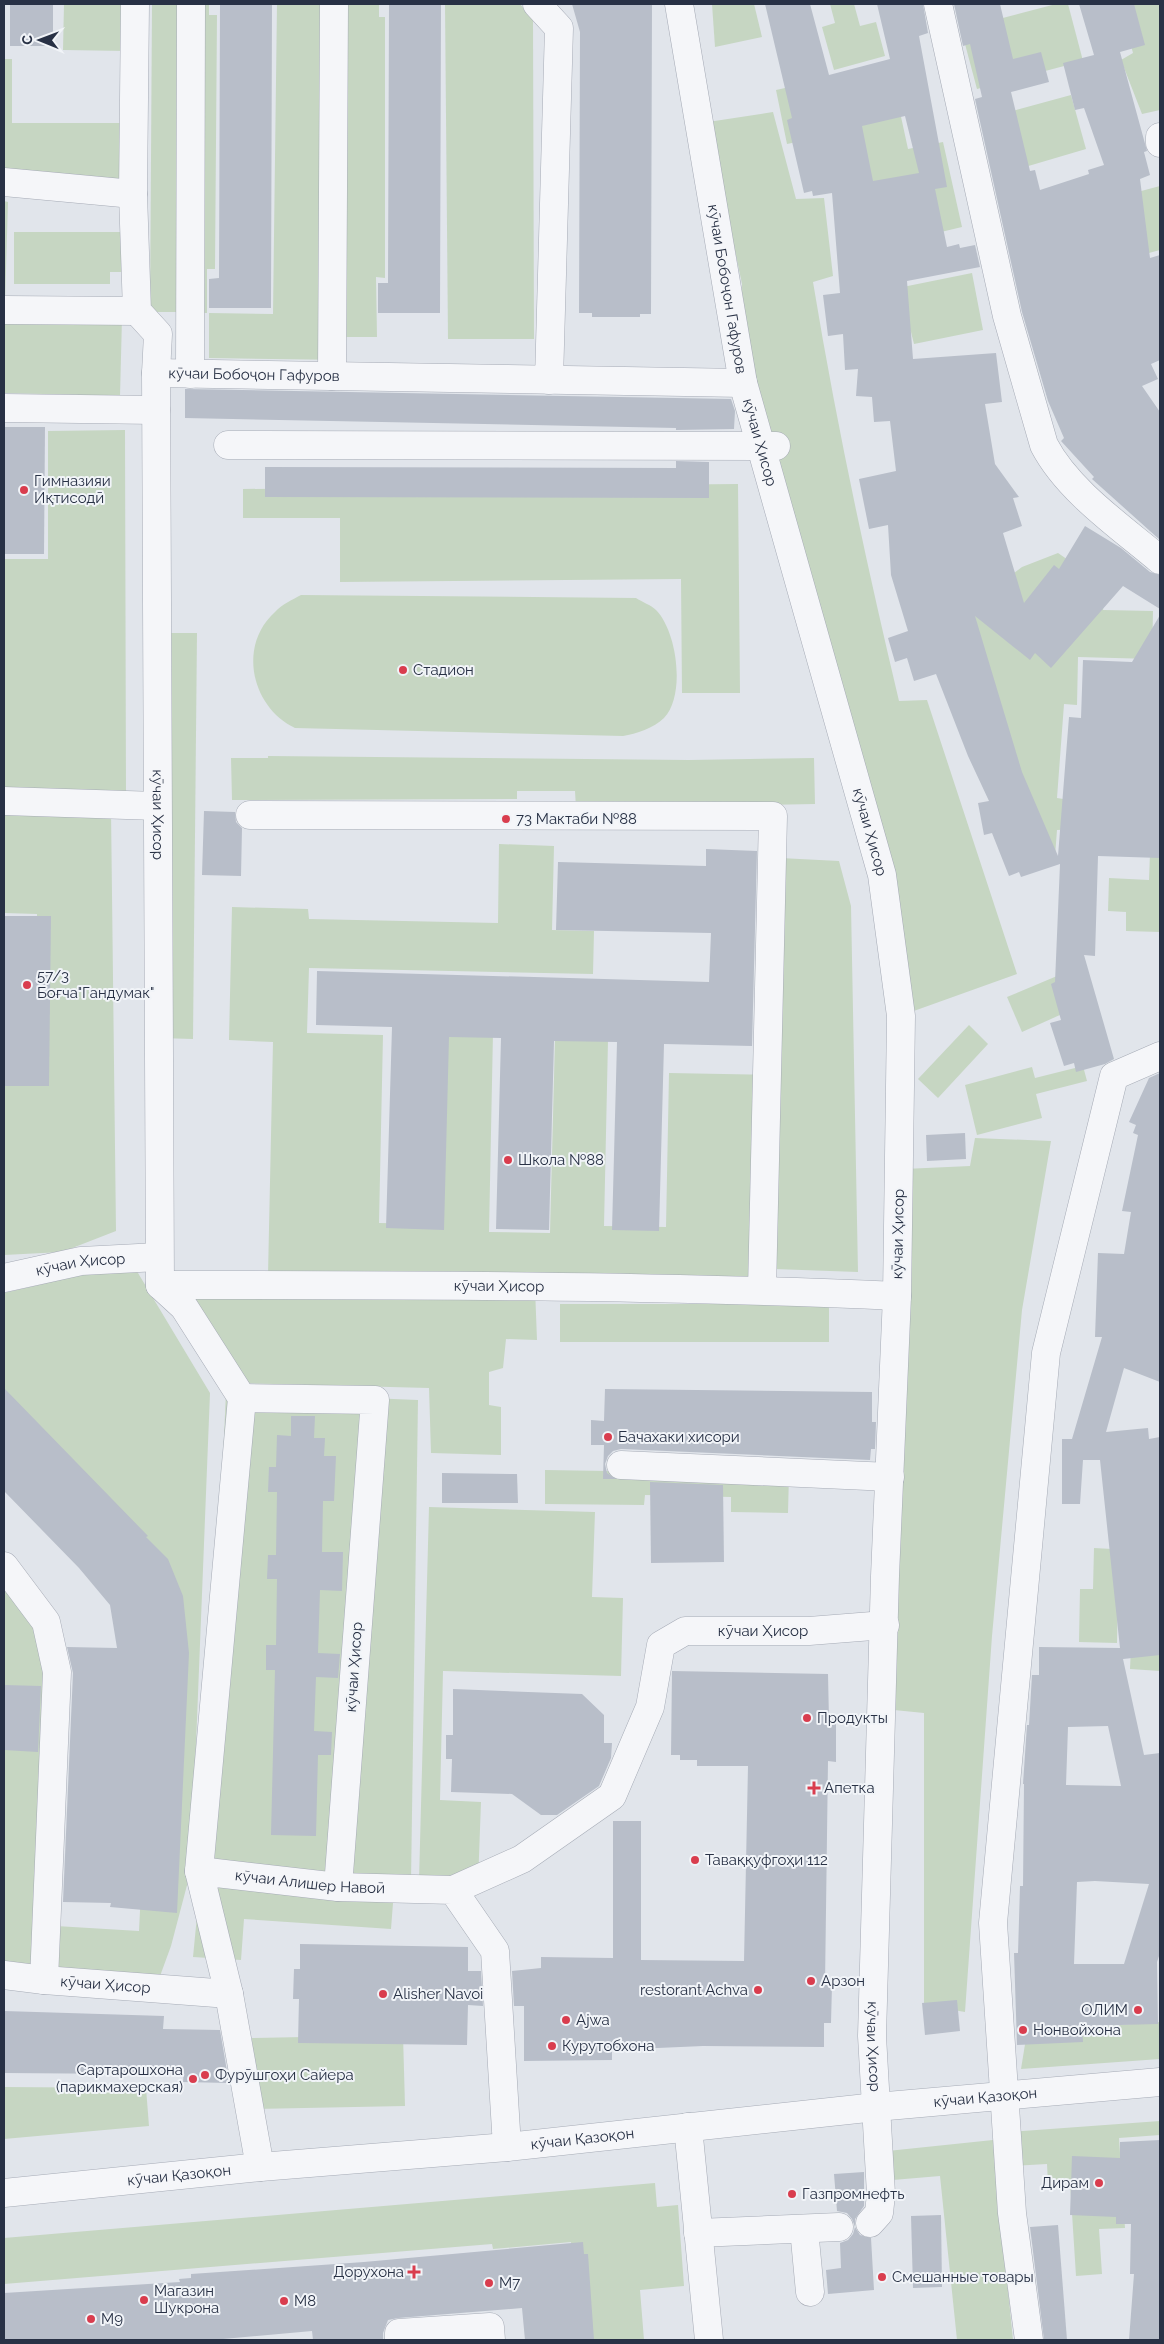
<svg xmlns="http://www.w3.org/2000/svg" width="1164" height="2344" font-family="Raleway,sans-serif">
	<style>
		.green { fill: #c6d6c2 }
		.building { fill: #b8bec9; fill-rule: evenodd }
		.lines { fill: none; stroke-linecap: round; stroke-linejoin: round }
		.minor-casing { stroke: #a6abb6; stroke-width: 29 }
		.minor { stroke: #f5f6f9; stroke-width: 28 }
		.poi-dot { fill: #d93d4e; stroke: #f1f4f8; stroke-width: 2 }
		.labels { text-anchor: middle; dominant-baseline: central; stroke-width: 4; stroke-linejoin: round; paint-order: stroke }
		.street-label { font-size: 15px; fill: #283145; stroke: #f1f4f8 }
		.poi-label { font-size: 15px; fill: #283145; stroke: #f1f4f8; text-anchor: start }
	</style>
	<rect width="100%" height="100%" fill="#e1e5eb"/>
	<g class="green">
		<polygon points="64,4 128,4 127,51 63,50"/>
		<polygon points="152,4 186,4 184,312 150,312"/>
		<polygon points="203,4 209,4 209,15 217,15 215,269 207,269 207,313 199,313"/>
		<polygon points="277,4 379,4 379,17 385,17 385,278 376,277 377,337 346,337 346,360 209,358 209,313 273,314"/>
		<polygon points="445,4 520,4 533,19 534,339 448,339"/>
		<polygon points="712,4 754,4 762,37 715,47"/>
		<polygon points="830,4 854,4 860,26 876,22 885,56 834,70 822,27 835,23"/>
		<polygon points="1056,4 1068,4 1083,61 977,89 961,29"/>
		<polygon points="1120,4 1160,4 1160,110 1142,114 1121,60 1133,53"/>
		<polygon points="4,59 12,59 12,123 123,123 123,180 4,181"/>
		<polygon points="834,77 895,89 908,149 943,142 962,227 903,241 868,234 845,132 787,144 776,90"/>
		<polygon points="1071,95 1086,149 1025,167 1009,112"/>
		<path d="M 773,112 L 796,199 L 824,198 L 833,276 L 813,282 C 836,422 866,562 899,701 L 927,700 L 1017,974 L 911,1012 L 743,383 L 742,284 L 708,122 Z"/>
		<polygon points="1160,186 1160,250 1071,274 1055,214"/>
		<polygon points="4,201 8,202 5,303 4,303"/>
		<polygon points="14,232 127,232 127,272 110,272 110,284 14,284"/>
		<polygon points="972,273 983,330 914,344 911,332 883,291"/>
		<polygon points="4,316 122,318 120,396 4,393"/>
		<polygon points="125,430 126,796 4,797 4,559 48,559 48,431"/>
		<polygon points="738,484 740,693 682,693 681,579 340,582 340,518 243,518 243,489"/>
		<polygon points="1058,553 1106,586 1103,610 1153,611 1152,659 1078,657 1077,705 1064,704 1057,798 1083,802 1081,829 1057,830 1055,856 1037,854 966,610 1022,567"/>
		<path d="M 301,595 L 636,598 C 642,602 651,605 656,610 C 677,631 686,695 664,718 C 654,728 636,734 623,736 L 295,728 C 252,708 237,646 275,612 C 282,604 292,600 301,595 Z"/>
		<polygon points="162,633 197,633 193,1039 159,1038"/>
		<polygon points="268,756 689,760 814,758 815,804 576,808 575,791 517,791 517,799 232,800 231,758 268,758"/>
		<polygon points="4,808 111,810 116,1231 62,1252 4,1255 4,1060 37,1059 37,914 4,913"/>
		<polygon points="1151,826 1160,826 1160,932 1126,931 1126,912 1108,911 1109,878 1149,880"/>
		<polygon points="499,844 554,846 552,930 594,931 593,974 309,968 307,1033 383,1035 379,1223 436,1224 440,1031 493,1032 489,1232 550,1233 555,1039 608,1040 604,1226 666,1227 669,1073 777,1075 780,858 839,861 851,906 858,1272 774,1269 772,1286 268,1275 273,1042 229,1040 232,907 308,909 309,919 498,923"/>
		<polygon points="1057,976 1071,1010 1022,1032 1007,997"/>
		<polygon points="969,1025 988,1044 938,1098 918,1079"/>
		<polygon points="1083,1066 1087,1081 1036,1094 1042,1118 977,1135 965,1085 1032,1067 1035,1078"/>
		<polygon points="975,1138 1051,1141 1022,1310 992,1636 965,2012 924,2005 924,1713 894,1710 904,1169 970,1166"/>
		<polygon points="132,1263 210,1393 191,1870 171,1946 156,1987 54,1973 56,1926 139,1931 152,1668 114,1544 4,1435 4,1293"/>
		<polygon points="535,1288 537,1340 506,1339 503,1368 489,1372 489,1405 501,1407 501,1455 431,1453 429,1388 239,1383 190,1292"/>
		<rect x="560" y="1304" width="269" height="38"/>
		<polygon points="226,1392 418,1400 411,1882 205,1868"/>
		<polygon points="545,1470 789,1474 788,1513 731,1512 731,1497 645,1495 644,1505 545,1504"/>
		<polygon points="429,1507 595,1512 592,1597 623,1598 621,1676 443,1671 440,1800 481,1802 478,1883 419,1881"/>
		<polygon points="1094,1548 1112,1549 1112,1556 1160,1557 1160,1588 1118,1587 1117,1643 1079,1642 1080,1589 1093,1589"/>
		<polygon points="4,1586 29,1613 45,1662 36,1965 4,1962"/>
		<polygon points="1131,1647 1160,1649 1160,1671 1130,1669"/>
		<polygon points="201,1875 394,1890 391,1929 244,1919 241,1960 193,1957"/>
		<polygon points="1160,2022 1160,2059 1021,2069 1027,2032"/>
		<polygon points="403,2035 405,2106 254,2109 252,2038"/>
		<polygon points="4,2087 146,2088 149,2126 4,2139"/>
		<polygon points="1160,2121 1160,2135 1119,2138 1125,2228 1099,2229 1102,2274 1076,2276 1070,2182 1048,2183 1047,2164 1011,2166 1009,2132"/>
		<polygon points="993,2140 1013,2340 957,2340 940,2176 881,2181 878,2152"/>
		<polygon points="655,2183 657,2207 678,2205 684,2286 640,2290 644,2340 579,2340 571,2242 493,2249 492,2244 4,2284 4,2238"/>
	</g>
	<g class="building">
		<rect x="10" y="4" width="43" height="42"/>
		<polygon points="220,4 272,4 271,308 209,308 209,279 219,278"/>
		<polygon points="389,4 441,4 440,313 378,313 378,283 388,283"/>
		<polygon points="572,4 652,4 651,314 640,314 640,317 592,317 592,313 579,313 580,32"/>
		<path d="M 765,4 L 810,4 L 829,75 L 890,59 L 877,4 L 923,4 L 928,33 L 919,36 L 947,187 L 935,189 L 947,247 L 959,244 L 960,248 L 975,245 L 980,267 L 907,281 L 913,359 L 996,353 L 1002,402 L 985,404 L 995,464 L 1019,497 L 1013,498 L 1022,526 L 1003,533 L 1024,603 L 1054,565 L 1059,569 L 1085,526 L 1121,548 L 1150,572 L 1160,575 L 1160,609 L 1123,586 L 1051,668 L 1035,653 L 1030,660 L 975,616 L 1022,772 L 1058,856 L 1069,717 L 1081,718 L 1083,660 L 1132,662 L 1160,615 L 1160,858 L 1098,856 L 1095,956 L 1084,955 L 1114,1059 L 1105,1064 L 1076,1072 L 1074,1063 L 1064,1066 L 1050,1023 L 1061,1020 L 1051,984 L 1055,982 L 1060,864 L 1021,877 L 1019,872 L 1009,876 L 992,833 L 984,835 L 978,803 L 989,801 L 968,756 L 936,674 L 914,681 L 907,658 L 895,662 L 888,638 L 908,631 L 891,575 L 888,525 L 869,529 L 859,479 L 896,471 L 890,421 L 874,422 L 872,397 L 856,396 L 858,369 L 845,370 L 843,334 L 828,336 L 823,295 L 840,293 L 832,193 L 813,196 L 812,191 L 804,193 L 787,120 L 792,118 ZM 905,116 L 919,173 L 873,181 L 862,126 Z"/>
		<polygon points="954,4 1000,4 1013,59 1041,52 1049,82 1011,92 1030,171 1035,170 1040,190 1089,174 1088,170 1104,165 1084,108 1075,110 1063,63 1094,55 1079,4 1134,4 1145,45 1120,52 1147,151 1144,152 1150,175 1140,179 1150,258 1160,255 1160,360 1151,364 1158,379 1142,386 1160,412 1160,540 1092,479 1094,477 1061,441 1064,438 1048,401 1022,312 975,99 982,97 970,44 963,46"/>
		<polygon points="185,389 731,399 735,411 734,429 676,430 676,428 185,418"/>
		<polygon points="4,427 45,427 44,554 4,554"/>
		<polygon points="676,461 709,462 709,498 265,497 265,467 676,468"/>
		<polygon points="204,811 235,812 236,822 242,828 241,876 202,875"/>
		<polygon points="706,849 757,851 752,1046 664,1044 659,1231 612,1230 617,1042 554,1041 549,1230 496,1229 501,1038 449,1037 444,1230 386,1228 392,1027 316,1025 317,971 709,982 711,933 556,930 558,862 706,866"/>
		<polygon points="4,916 51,916 49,1086 5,1086"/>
		<path d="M 1160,1073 L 1160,1382 L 1124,1368 L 1106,1432 L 1148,1428 L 1149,1439 L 1160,1437 L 1160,1655 L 1123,1659 L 1144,1755 L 1160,1753 L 1160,1953 L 1157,1962 L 1158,2024 L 1082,2026 L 1083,2042 L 1017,2045 L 1014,1953 L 1018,1953 L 1020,1886 L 1023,1886 L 1024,1784 L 1023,1784 L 1027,1725 L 1029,1725 L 1032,1675 L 1039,1675 L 1039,1647 L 1120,1648 L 1100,1460 L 1083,1460 L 1080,1504 L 1062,1504 L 1062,1439 L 1072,1439 L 1102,1337 L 1095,1337 L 1098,1253 L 1124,1254 L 1131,1212 L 1122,1211 L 1138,1135 L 1133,1133 L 1136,1125 L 1129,1122 L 1149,1078 ZM 1108,1726 L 1121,1786 L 1066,1785 L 1068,1727 ZM 1095,1881 L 1149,1884 L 1124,1964 L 1074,1964 L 1077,1882 Z"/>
		<polygon points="965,1133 966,1159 927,1161 926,1135"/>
		<polygon points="4,1388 148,1536 146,1537 168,1559 183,1596 189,1653 177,1913 110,1907 111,1903 63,1902 73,1673 67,1647 117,1648 110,1605 79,1568 4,1491"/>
		<polygon points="605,1389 872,1392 872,1422 876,1422 875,1449 871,1449 870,1460 621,1449 613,1451 608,1456 605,1464 607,1473 616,1479 603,1479 604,1445 591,1445 591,1420 604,1421"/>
		<polygon points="291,1416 315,1416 314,1438 325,1438 324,1456 336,1456 334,1501 323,1501 322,1552 343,1552 342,1591 320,1590 318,1653 340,1654 338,1678 316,1677 314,1731 332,1732 331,1755 318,1755 316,1836 271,1835 275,1670 266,1670 266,1645 276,1645 277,1579 267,1579 268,1555 276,1555 277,1492 268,1492 269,1467 276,1467 277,1435 291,1436"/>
		<polygon points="442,1473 517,1474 518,1503 442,1503"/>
		<polygon points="650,1482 723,1485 724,1562 651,1563"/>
		<polygon points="672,1671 828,1674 829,1720 836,1720 836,1762 828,1761 825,1985 832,1985 831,2023 824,2023 824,2047 703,2046 612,2050 612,2060 524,2061 524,2006 514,2006 512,1971 541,1968 541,1957 613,1958 613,1821 641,1821 641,1960 744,1961 748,1766 697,1766 697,1760 680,1760 680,1755 671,1755"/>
		<polygon points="4,1685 41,1686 38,1752 4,1750"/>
		<polygon points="453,1689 582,1694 604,1715 604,1743 612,1743 611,1758 599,1786 557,1815 541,1815 512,1794 451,1792 452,1759 446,1759 446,1735 453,1735"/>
		<polygon points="300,1944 468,1947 468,1971 481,1971 483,2006 468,2005 467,2045 298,2043 299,1999 293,1999 294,1969 300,1969"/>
		<polygon points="957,2000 960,2031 925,2035 922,2003"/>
		<polygon points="4,2011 164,2016 163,2029 220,2030 229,2083 183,2082 184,2069 134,2070 134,2074 4,2073"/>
		<polygon points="1160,2140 1160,2340 1129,2340 1134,2274 1130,2274 1131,2224 1116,2224 1116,2217 1070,2215 1072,2156 1120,2158 1120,2142"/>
		<polygon points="864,2172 864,2206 855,2219 855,2227 860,2235 871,2238 874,2290 828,2294 826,2270 841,2268 840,2243 848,2240 853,2234 855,2227 852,2219 847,2213 837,2211 834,2174"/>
		<polygon points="941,2215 942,2287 913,2288 911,2216"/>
		<polygon points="1058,2225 1067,2340 1044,2340 1030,2227"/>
		<polygon points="583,2242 584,2254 588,2254 594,2340 525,2340 522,2308 398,2318 388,2320 383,2333 383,2340 313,2340 312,2331 212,2340 4,2340 4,2293 180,2282 179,2279 191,2278 191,2274 364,2262"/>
	</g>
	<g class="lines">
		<g class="minor-casing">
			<g id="minor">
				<path id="s1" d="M 135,4 L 133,194 L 137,311 L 158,334 L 156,373 L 160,1285 L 184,1307 L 242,1398 L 199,1871"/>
				<polyline points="537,4 559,28 549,380"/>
				<path id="s2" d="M 679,4 L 743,383 L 882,875 L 901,1016 L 897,1296 L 885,1576 L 872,2036 L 881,2194 L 879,2213 L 870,2223"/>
				<path d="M 938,4 L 1007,316 L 1044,445 C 1068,491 1121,527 1160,560"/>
				<polyline points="1160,137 1160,143"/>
				<polyline points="4,182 133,194"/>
				<polyline points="4,310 137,311"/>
				<path id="s3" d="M 156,373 L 743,383"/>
				<polyline points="190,374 191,4"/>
				<polyline points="332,376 334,4"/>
				<polyline points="4,408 156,410"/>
				<polyline points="228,445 776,446"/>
				<polyline points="4,801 157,806"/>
				<polyline points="250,815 773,816 762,1290"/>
				<path id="s4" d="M 4,1278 L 81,1261 L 158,1257"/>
				<path id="s5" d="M 160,1285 C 406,1285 651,1285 897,1296"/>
				<polyline points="242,1398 375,1400 338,1887"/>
				<polyline points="621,1465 890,1477"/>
				<polyline points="4,1566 46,1622 57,1672 44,1980"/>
				<path id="s6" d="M 453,1890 L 522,1859 L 612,1796 L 650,1707 L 661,1645 L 685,1631 L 809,1631 L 885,1625"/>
				<path id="s7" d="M 4,1975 L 44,1980 L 229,1994"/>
				<polyline points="688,2127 709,2340"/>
				<path id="s8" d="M 260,2167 L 229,1994 L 199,1871 L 338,1887 L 453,1890 L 495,1951 L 507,2147"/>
				<path id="s9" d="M 4,2193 L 260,2167 L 507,2147 L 876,2107 L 1160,2082"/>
				<polyline points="804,2229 810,2292"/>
				<polyline points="698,2233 839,2227"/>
				<polyline points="399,2340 399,2333 490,2327 491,2340"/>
				<polyline points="1029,2340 1012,2213 993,1923 1046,1353 1114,1076 1160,1056"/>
			</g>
		</g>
		<use href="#minor" class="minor"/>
	</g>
	<g class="poi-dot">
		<circle cx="24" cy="490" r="5"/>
		<circle cx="403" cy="670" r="5"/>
		<circle cx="506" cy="819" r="5"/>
		<circle cx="27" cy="985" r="5"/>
		<circle cx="508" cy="1160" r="5"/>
		<circle cx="608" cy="1437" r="5"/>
		<circle cx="807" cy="1718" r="5"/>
		<path d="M811.5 1780.5h5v5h5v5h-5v5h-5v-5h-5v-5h5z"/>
		<circle cx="695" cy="1860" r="5"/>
		<circle cx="811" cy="1981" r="5"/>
		<circle cx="758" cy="1990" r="5"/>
		<circle cx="383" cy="1994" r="5"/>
		<circle cx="1138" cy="2010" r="5"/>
		<circle cx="566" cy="2020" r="5"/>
		<circle cx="1023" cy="2030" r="5"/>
		<circle cx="552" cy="2046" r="5"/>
		<circle cx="205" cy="2075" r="5"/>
		<circle cx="193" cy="2079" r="5"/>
		<circle cx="1099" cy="2183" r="5"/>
		<circle cx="792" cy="2194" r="5"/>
		<path d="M411.5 2264.5h5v5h5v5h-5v5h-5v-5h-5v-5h5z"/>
		<circle cx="882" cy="2277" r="5"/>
		<circle cx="489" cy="2283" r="5"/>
		<circle cx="144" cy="2300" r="5"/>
		<circle cx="284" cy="2301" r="5"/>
		<circle cx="91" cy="2319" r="5"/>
	</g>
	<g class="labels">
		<g class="street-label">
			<text stroke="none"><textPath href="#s2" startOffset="289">кӯчаи Бобоҷон Гафуров</textPath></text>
			<text stroke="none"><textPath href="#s3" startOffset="98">кӯчаи Бобоҷон Гафуров</textPath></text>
			<text stroke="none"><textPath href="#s2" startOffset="446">кӯчаи Ҳисор</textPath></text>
			<text stroke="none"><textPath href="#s1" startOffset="819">кӯчаи Ҳисор</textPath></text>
			<text stroke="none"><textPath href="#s2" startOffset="851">кӯчаи Ҳисор</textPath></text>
			<text transform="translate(898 1234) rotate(-89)">кӯчаи Ҳисор</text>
			<text stroke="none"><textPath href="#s4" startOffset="78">кӯчаи Ҳисор</textPath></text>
			<text stroke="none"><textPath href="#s5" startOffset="339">кӯчаи Ҳисор</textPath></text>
			<text stroke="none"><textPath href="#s6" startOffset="451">кӯчаи Ҳисор</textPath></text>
			<text transform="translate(354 1667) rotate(-86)">кӯчаи Ҳисор</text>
			<text stroke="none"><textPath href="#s8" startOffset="414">кӯчаи Алишер Навоӣ</textPath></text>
			<text stroke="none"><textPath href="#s7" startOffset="102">кӯчаи Ҳисор</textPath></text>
			<text stroke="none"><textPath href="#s2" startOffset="2069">кӯчаи Ҳисор</textPath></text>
			<text stroke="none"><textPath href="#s9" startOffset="986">кӯчаи Қазоқон</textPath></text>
			<text stroke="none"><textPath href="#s9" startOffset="581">кӯчаи Қазоқон</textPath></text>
			<text stroke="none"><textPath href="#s9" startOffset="176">кӯчаи Қазоқон</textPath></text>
		</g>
		<g class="poi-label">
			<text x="34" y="481">Гимназияи<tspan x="34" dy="17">Иқтисодӣ</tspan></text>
			<text x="413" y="670">Стадион</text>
			<text x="516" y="819">73 Мактаби №88</text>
			<text x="37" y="976">57/3<tspan x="37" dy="17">Боғча"Гандумак"</tspan></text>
			<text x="518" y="1160">Школа №88</text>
			<text x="618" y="1437">Бачахаки хисори</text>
			<text x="817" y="1718">Продукты</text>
			<text x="824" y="1788">Апетка</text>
			<text x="705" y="1860">Таваққуфгоҳи 112</text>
			<text x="821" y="1981">Арзон</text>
			<text x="748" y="1990" text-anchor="end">restorant Achva</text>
			<text x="393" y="1994">Alisher Navoi</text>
			<text x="1128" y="2010" text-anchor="end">ОЛИМ</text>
			<text x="576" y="2020">Ajwa</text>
			<text x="1033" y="2030">Нонвойхона</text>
			<text x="562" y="2046">Курутобхона</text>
			<text x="183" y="2070" text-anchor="end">Сартарошхона<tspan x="183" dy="17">(парикмахерская)</tspan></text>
			<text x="215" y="2075">Фурӯшгоҳи Сайера</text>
			<text x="1089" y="2183" text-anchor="end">Дирам</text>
			<text x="802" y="2194">Газпромнефть</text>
			<text x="404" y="2272" text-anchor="end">Дорухона</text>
			<text x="892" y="2277">Смешанные товары</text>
			<text x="499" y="2283">М7</text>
			<text x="154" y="2291">Магазин<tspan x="154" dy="17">Шукрона</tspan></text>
			<text x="294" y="2301">М8</text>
			<text x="101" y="2319">М9</text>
		</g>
	</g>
	<rect width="1164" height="2344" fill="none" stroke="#283145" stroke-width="10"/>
	<g transform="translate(40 40) rotate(271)" stroke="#f1f4f8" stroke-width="4" paint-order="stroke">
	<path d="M0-4L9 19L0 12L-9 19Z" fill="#283145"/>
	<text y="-8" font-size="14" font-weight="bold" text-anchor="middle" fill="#283145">С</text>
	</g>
</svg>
